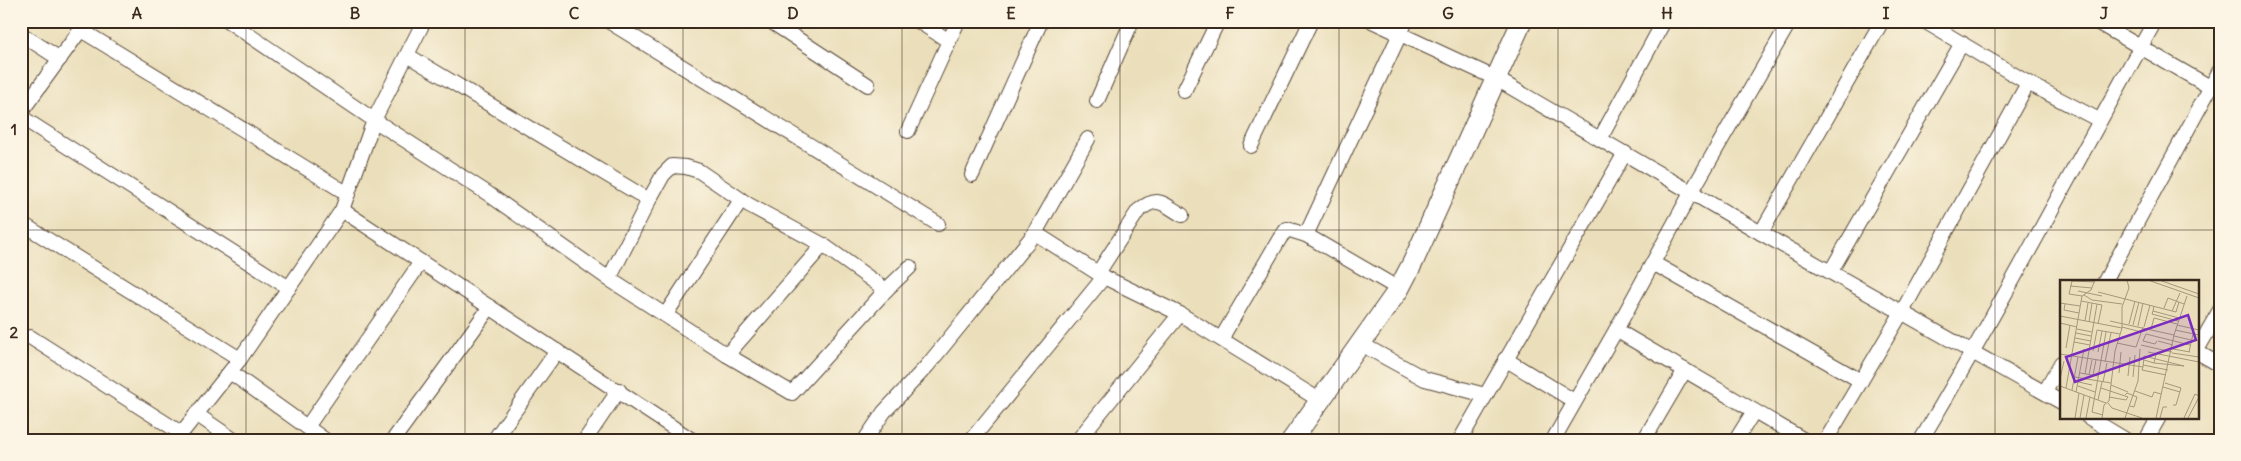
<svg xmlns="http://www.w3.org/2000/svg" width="2241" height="461" font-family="Delius,sans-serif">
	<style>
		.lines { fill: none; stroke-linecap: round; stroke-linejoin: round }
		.street-casing { stroke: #554536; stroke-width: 16 }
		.secondary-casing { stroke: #554536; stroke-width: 22 }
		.street { stroke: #fff; stroke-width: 14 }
		.secondary { stroke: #fff; stroke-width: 20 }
		.grid { fill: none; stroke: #3b2a1e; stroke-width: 1; stroke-opacity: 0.55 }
		.inset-road { fill: none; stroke: #a5977c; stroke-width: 1 }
		.view { fill: #7b2cbf; fill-opacity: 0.15; stroke: #7b2cbf; stroke-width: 2.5 }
		.inset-edge { fill: none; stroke: #3b2a1e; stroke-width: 2.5 }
		.neatline { fill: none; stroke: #3b2a1e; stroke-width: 2 }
		.grid-label { font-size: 16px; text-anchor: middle; font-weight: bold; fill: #3b2a1e }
	</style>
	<rect width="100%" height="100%" fill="#fcf5e5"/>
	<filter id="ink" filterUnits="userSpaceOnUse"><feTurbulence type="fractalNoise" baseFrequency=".02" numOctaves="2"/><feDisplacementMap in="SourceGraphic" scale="10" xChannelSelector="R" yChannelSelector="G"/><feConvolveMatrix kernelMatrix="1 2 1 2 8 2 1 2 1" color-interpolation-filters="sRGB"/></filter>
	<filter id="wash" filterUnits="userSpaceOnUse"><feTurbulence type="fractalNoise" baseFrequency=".0096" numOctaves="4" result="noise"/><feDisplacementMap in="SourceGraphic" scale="20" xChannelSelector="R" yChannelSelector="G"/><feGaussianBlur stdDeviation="1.12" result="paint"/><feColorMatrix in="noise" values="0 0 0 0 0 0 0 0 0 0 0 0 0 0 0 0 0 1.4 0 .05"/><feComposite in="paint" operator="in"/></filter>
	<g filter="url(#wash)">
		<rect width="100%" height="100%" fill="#ebdfbb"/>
	</g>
	<g filter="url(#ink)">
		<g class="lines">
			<g class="street-casing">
				<g id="street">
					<polyline points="228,21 374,120 487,193 609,279 727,355 792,393 886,290 823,245 749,205 699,171 686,167 672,166 663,175 649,200"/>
					<polyline points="608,21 938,224"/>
					<polyline points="770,21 868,85"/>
					<polyline points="918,21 949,41 958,21"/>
					<polyline points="1372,21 1495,78 1761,233 2061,402"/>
					<polyline points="1924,21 2028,83 2099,120"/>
					<polyline points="2095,21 2210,87"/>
					<polyline points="81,30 348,194"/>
					<polyline points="21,34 60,59"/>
					<polyline points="407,55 649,200 609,279"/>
					<polyline points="1184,91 1218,21"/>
					<polyline points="1097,101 1132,21"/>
					<polyline points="21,112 87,21"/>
					<polyline points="21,117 289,288"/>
					<polyline points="908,131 949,41"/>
					<polyline points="1600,139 1664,21"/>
					<polyline points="1251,146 1311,21"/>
					<polyline points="972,175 1041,21"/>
					<polyline points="342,210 692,440"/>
					<polyline points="21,223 240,359"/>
					<polyline points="1035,233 1088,139"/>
					<polyline points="1761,233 1882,21"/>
					<polyline points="1306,235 1406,21"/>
					<polyline points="1653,263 1861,381"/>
					<polyline points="1831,271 1962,43"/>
					<path d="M 1098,273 L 1138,211 C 1158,195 1162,203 1182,215"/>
					<polyline points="2105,281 2220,70"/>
					<polyline points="886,290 910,267"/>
					<polyline points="666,314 741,200"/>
					<polyline points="1616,330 1804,440"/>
					<polyline points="30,337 181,433"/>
					<polyline points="1221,339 1280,238 1287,229 1306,235 1399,289"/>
					<polyline points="1361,344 1425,379 1485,395"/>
					<polyline points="2197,350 2220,310"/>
					<polyline points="2197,352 2220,365"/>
					<polyline points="727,355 823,245"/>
					<polyline points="1505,359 1574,401"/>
					<polyline points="230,372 325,440"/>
					<polyline points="2045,392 2061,363"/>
					<polyline points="196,414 234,440"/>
					<polyline points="2088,417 2126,440"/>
					<polyline points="307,427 421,262"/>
					<polyline points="176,440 240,359 342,210 374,120 424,21"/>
					<polyline points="393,440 490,307"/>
					<polyline points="494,440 557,351"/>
					<polyline points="585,440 619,390"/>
					<polyline points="865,440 884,412 927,366 1035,233 1104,277 1180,314 1321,401"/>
					<polyline points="971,440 1104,277"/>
					<polyline points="1078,440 1180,314"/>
					<polyline points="1460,440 1625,153"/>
					<polyline points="1553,440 1616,330 1692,191 1790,21"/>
					<polyline points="1644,440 1685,370"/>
					<polyline points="1736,440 1754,411"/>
					<polyline points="1826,440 1902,312 2028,83"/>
					<path d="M 1921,440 C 2003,303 2077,161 2155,21"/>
					<polyline points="2146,440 2159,417"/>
				</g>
			</g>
			<g class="secondary-casing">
				<polyline id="secondary" points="1292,440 1399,289 1413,262 1522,21"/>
			</g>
			<use href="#street" class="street"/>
			<use href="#secondary" class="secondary"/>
		</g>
	</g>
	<path class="grid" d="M 246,21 L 246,440M 465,21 L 465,440M 683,21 L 683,440M 902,21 L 902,440M 1120,21 L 1120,440M 1339,21 L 1339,440M 1558,21 L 1558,440M 1776,21 L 1776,440M 1995,21 L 1995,440M 21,230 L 2220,230"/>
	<g transform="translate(2060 280)">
		<rect width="139" height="139" fill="#ebdfbb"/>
		<path class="inset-road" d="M 88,0 L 139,18M 99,0 L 139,14M 10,6 L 32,8M 18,11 L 42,16M 38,12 L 116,32 L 119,22M 24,15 L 32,20 L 62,24M 22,16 L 9,14 L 12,1 L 35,2M 21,21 L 42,25 L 38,44M 0,23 L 20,26M 5,24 L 4,30 L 19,33M 94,26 L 93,31 L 119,38M 104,28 L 108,18 L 124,24M 93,31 L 92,34 L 118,41M 112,31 L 120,13M 0,36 L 62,48M 25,41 L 28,23M 50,41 L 114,55M 29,42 L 32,23M 0,43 L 17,47M 69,44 L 75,21M 73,45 L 79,22M 117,45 L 139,50M 78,46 L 83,23M 62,47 L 81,52M 84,47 L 90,25M 17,49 L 32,52M 91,49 L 94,38 L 117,44M 115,50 L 139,55M 16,53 L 31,56M 114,56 L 131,60M 15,58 L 31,61M 97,61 L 95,64 L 83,61 L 86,54 L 130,65M 98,61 L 113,65M 14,62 L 30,65M 57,63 L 76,67 L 83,47M 81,65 L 112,72M 6,68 L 10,45M 113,69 L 130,72M 33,71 L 37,50 L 60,54M 38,72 L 42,51M 88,72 L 139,82M 129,72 L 133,54M 112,73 L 139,77M 0,74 L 83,87 L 82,90 L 106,95M 84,80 L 94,83 L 96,74M 45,82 L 51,53M 83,85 L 108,90M 83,87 L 84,76 L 124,86 L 94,83M 20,93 L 38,96M 59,93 L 61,72M 25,94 L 37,24M 29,95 L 32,80M 33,95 L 36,80M 68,96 L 70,77M 15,97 L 51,103M 73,97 L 75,75M 0,99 L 4,81M 14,101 L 32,105M 43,102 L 47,83M 105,103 L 121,108 L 116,125 L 113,125M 51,105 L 68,112M 0,106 L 46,123M 18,106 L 35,112M 103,107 L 120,112M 6,108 L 22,16 L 31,10 L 35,0M 41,108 L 68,117 L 66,120 L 49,117M 12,110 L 18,77M 75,111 L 92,117 L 94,112 L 101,114M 16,112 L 24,69M 65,115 L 67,113 L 77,117 L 74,127 L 70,126M 38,120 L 42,102M 48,123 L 52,128 L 82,138M 43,135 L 32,132 L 46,52M 15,138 L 19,113M 20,138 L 24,115M 26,138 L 30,117M 42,138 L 44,125 L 49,121 L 55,71 L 62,48 L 62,27 L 69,8 L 67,0M 65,138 L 78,101 L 80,69M 96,138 L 114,55 L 127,16M 100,138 L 103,127 L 107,127M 124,138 L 135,114 L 139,116M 128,138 L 139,117"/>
		<path class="view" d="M 128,35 L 136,60 L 15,102 L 6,77 Z"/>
		<rect width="139" height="139" class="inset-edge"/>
	</g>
	<rect width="2241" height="461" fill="none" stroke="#fcf5e5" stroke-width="55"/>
	<rect x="28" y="28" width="2186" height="406" class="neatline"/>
	<g class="grid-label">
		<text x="137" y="19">A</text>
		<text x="355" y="19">B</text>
		<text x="574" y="19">C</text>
		<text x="793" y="19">D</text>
		<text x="1011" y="19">E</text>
		<text x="1230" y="19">F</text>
		<text x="1448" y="19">G</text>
		<text x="1667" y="19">H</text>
		<text x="1886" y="19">I</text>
		<text x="2104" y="19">J</text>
		<text x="14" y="135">1</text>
		<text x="14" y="338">2</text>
	</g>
</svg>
